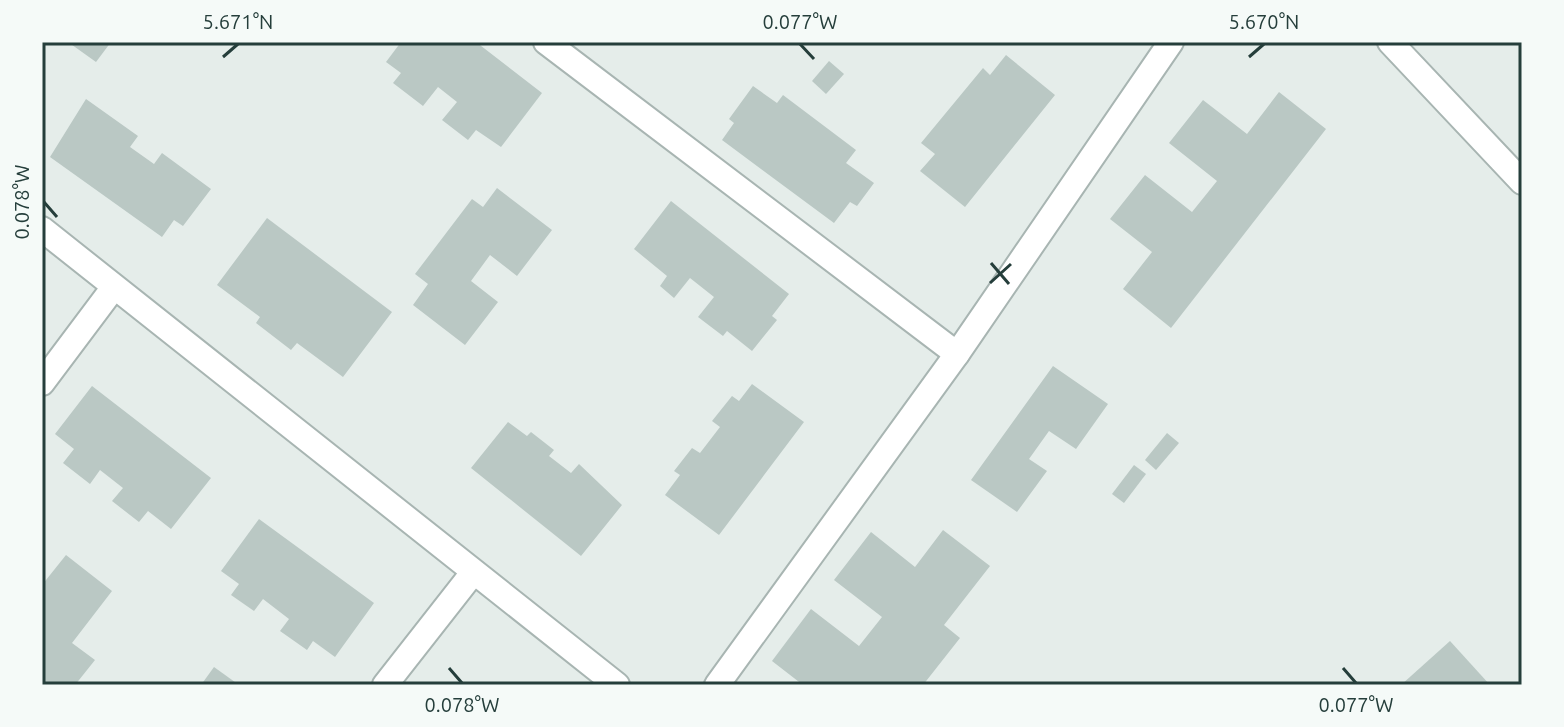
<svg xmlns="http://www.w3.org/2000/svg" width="1564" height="727" font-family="Ubuntu,sans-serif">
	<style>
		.building { fill: #bac8c4 }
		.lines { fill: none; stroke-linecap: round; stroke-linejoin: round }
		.street-casing { stroke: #a8b5b2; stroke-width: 28 }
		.street { stroke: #fff; stroke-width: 24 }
		.ticks { fill: none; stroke: #253e3b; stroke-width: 3 }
		.neatline { fill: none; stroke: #253e3b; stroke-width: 3 }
		.ticks-label { font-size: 20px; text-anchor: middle; fill: #253e3b }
	</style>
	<rect width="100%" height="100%" fill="#e5edea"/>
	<g class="building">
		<polygon points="68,42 111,42 96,62"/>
		<polygon points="401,42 476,42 542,93 501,147 476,130 468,140 442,120 457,102 438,87 423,106 393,83 401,73 386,62"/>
		<polygon points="1006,55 1055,95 965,207 920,171 935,154 921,143 983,68 990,75"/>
		<polygon points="829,61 844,74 826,94 812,81"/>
		<polygon points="753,86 777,103 783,95 856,150 846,163 874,183 857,206 850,202 834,223 722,140 734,123 729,119"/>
		<polygon points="1279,92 1326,129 1171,328 1123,289 1152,252 1110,219 1145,175 1192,212 1217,181 1169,143 1203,100 1247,134"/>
		<polygon points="86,99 138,136 130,147 154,164 162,153 211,189 183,226 174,220 162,237 50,157"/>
		<polygon points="497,188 552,230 517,276 490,255 471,281 498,302 465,345 413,305 428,284 415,274 472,199 483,207"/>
		<polygon points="671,201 789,294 772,316 777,320 752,351 727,331 723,336 698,317 714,297 690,278 674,298 660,286 667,276 634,249"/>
		<polygon points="267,218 392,312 343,377 297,343 291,350 256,323 260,317 217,285"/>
		<polygon points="1053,366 1108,404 1076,449 1049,431 1029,459 1047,471 1017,512 971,480"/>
		<polygon points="752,384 804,422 719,535 665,495 680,475 674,471 692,448 700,453 720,427 712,421 732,396 739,401"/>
		<polygon points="92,386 211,478 171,529 148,511 139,522 112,501 123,488 100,470 90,484 63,463 74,449 55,434"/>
		<polygon points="508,422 527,436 531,432 554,450 549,456 571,473 579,464 622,505 581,556 471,468"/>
		<polygon points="1167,433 1179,443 1156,470 1145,460"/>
		<polygon points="1134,465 1146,474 1124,503 1112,494"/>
		<polygon points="259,519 374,603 335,657 313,641 307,650 280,631 289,619 263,599 254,611 231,595 239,584 221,571"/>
		<polygon points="943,530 990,566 944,625 960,638 923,685 803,685 772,661 811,609 859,646 882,617 834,580 871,532 915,567"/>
		<polygon points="66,555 112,591 72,643 95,660 75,685 42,685 42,585"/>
		<polygon points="1450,641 1490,685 1401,685"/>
		<polygon points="214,667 239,685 201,685"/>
	</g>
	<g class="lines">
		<g class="street-casing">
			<g id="street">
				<polyline points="546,42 957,354"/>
				<polyline points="1390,42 1522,182"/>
				<polyline points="42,229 617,685"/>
				<polyline points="42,383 114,287"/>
				<polyline points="385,685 472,574"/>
				<polyline points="717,685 957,354 1171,42"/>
			</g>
		</g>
		<use href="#street" class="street"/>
	</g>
	<path class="ticks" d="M 800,44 L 814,59M 223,57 L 238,44M 1249,57 L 1264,44M 44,202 L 57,217M 991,263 L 1009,284M 990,283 L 1011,264M 449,668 L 462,683M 1343,668 L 1356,683"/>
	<rect width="1564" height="727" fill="none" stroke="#f5faf8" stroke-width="88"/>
	<rect x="44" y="44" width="1476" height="639" class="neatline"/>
	<g class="ticks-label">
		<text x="238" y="29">5.671°N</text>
		<text x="800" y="29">0.077°W</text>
		<text x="1264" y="29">5.670°N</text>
		<text transform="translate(22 202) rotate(-90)" y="7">0.078°W</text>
		<text x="462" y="712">0.078°W</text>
		<text x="1356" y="712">0.077°W</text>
	</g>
</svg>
